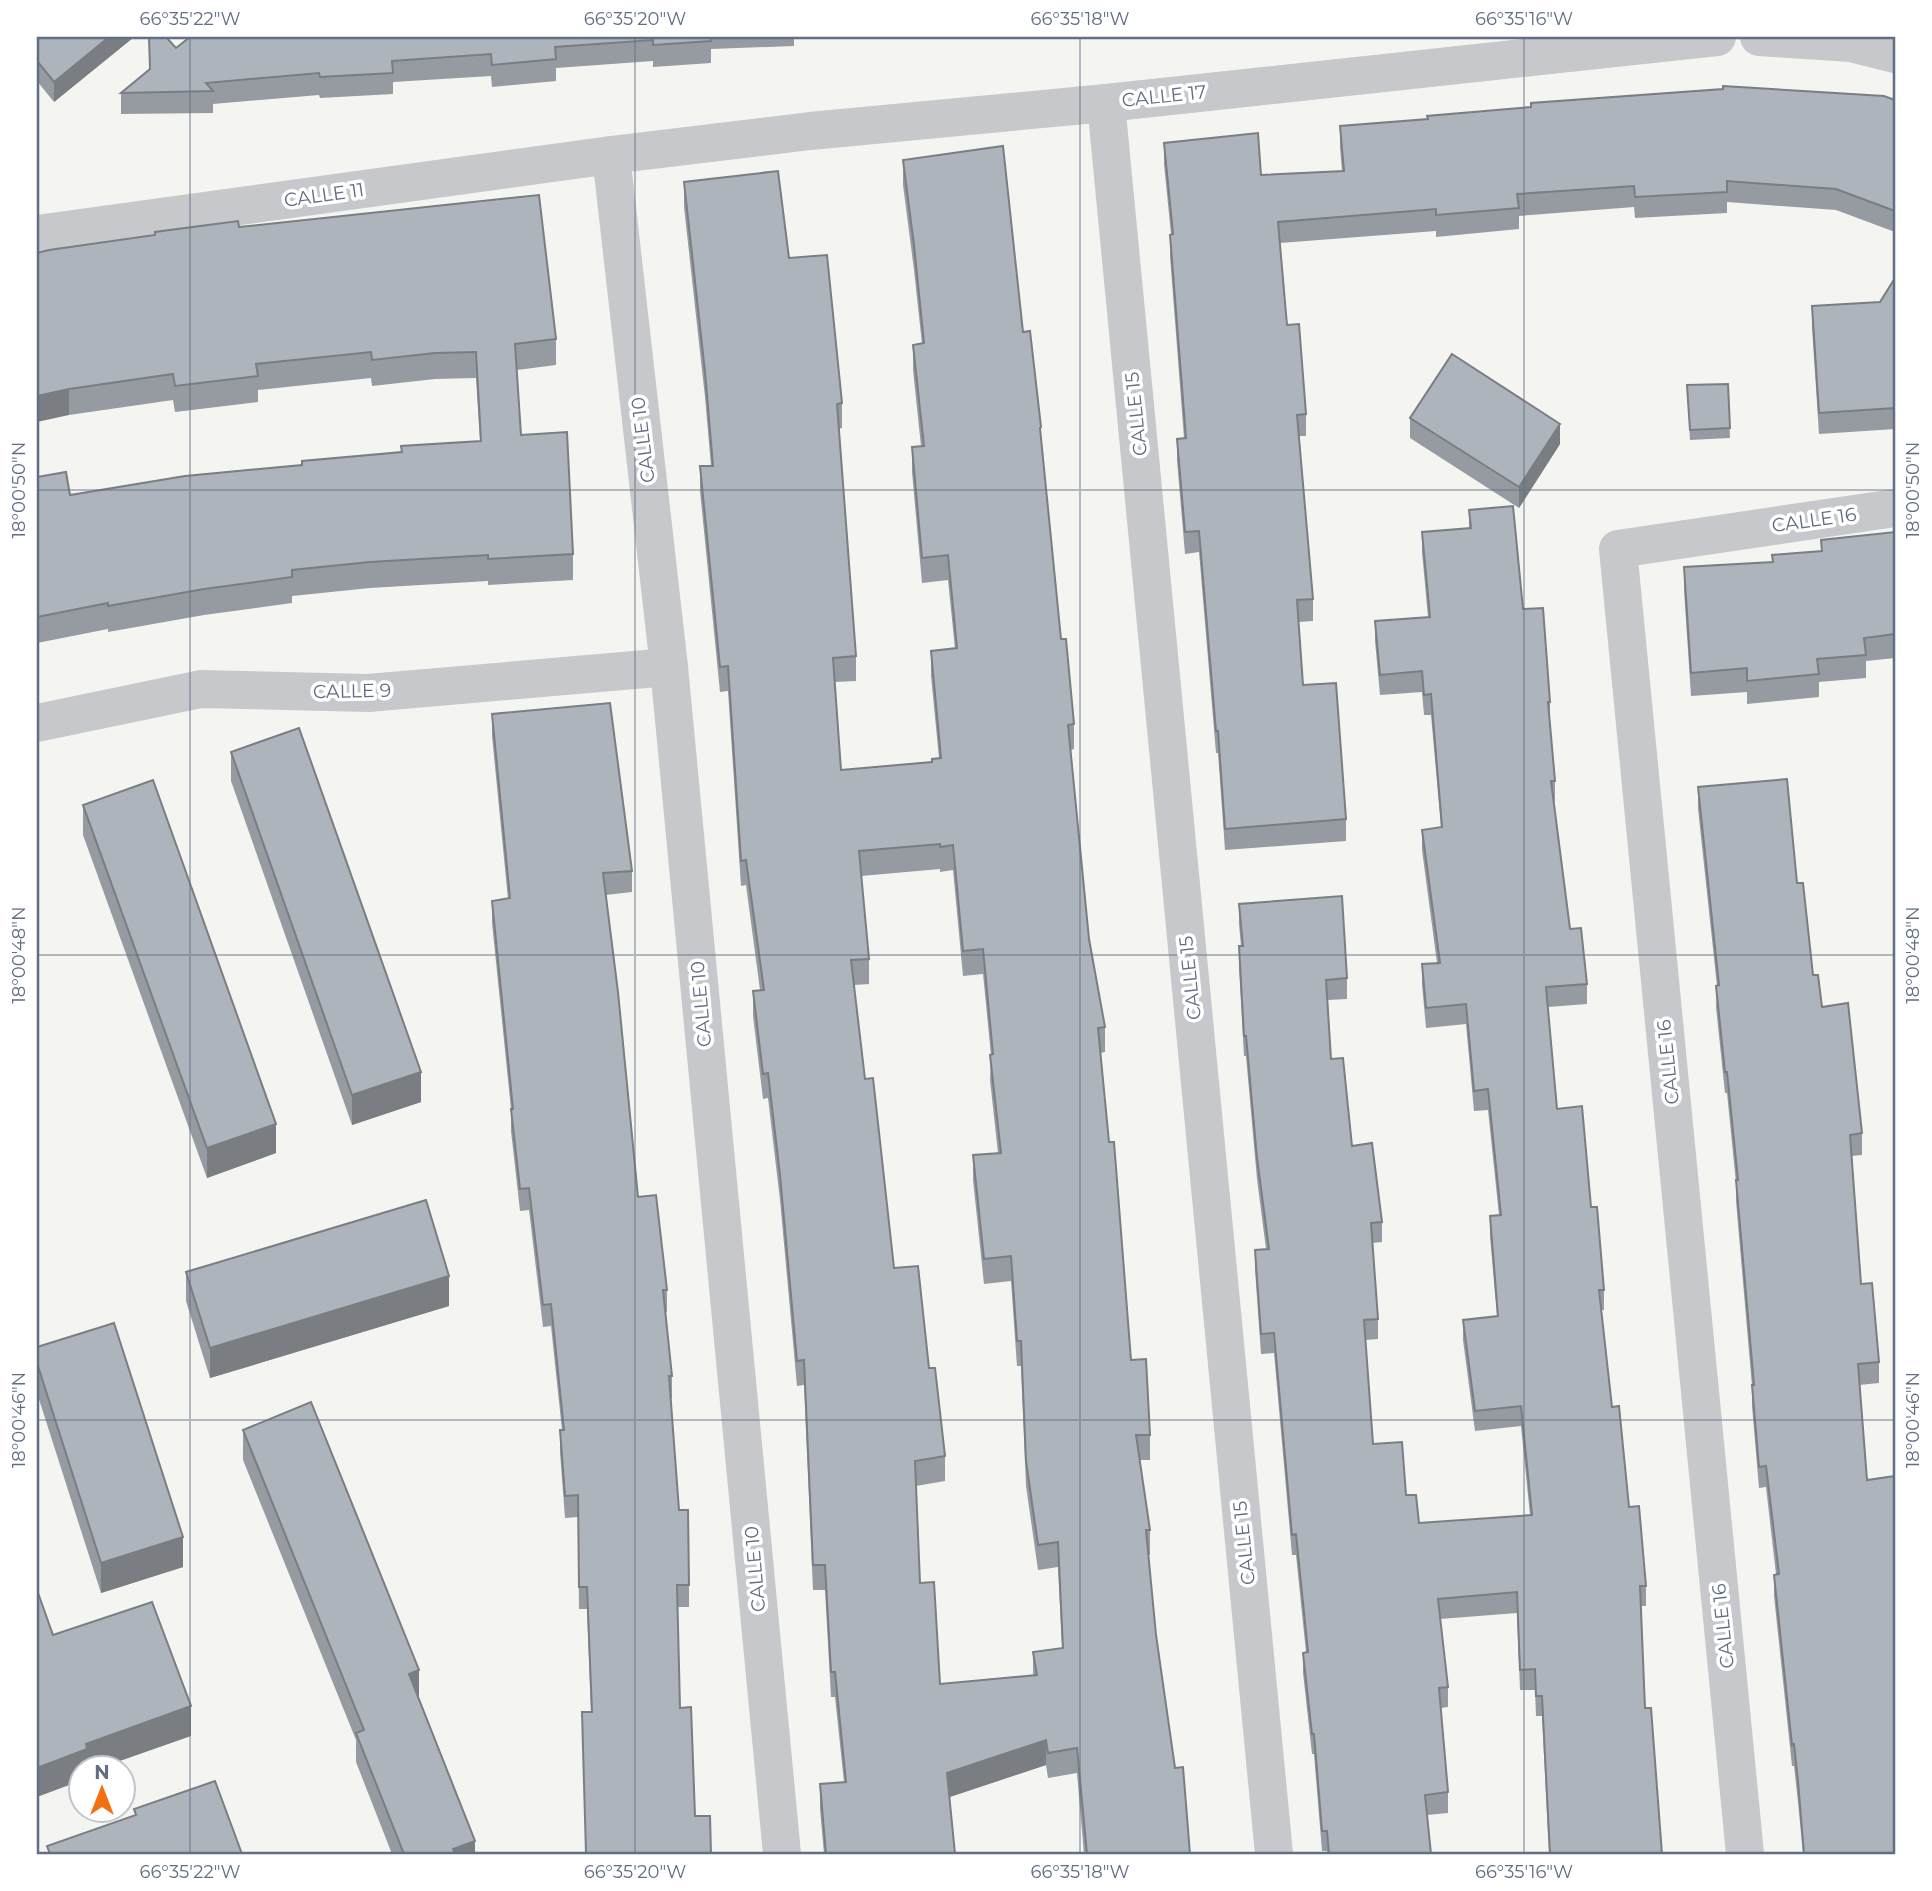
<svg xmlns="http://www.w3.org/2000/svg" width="1932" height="1891" font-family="Montserrat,sans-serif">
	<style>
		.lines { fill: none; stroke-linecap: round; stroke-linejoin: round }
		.minor { stroke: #c6c8cc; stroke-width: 38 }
		.wall { fill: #969ba1; fill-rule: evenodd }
		.shaded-wall { fill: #7a7e83 }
		.building { fill: #aeb4bb; stroke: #7a7e83; stroke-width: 2; fill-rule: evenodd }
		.ticks { fill: none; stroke: #616e84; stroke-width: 2; stroke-opacity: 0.45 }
		.labels { text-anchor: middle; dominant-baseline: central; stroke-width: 7; stroke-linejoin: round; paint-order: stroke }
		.street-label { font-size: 19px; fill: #616e84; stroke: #fff }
		.neatline { fill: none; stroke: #616e84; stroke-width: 2.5 }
		.ticks-label { font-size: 18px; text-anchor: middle; fill: #616e84 }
	</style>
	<rect width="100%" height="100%" fill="#f4f5f0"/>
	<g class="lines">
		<g class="minor">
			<polyline points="1759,37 1851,43 1895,54"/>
			<polyline points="1106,103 1274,1854"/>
			<polyline points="611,155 669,667 782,1854"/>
			<polyline points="37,234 611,155 810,131 1106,103 1717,37"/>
			<polyline points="37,723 201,689 368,693 669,667"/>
			<polyline points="1745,1854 1618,549 1895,508"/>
		</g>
	</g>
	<g class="wall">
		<polygon points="37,37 134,37 54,102 37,81"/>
		<polygon points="190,37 794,37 794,46 711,49 711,63 653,67 653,61 556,68 556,81 492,87 491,76 393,82 393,94 320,98 319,95 213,104 213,113 121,114 121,93"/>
		<polygon points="1895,100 1895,232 1836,210 1727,202 1727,213 1635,218 1634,207 1519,216 1519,229 1436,237 1436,231 1280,243 1287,325 1306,414 1306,436 1298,436 1313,599 1313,621 1298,622 1303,685 1346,819 1346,841 1225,850 1218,753 1216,753 1199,552 1185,554 1177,460 1177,439 1184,438 1170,256 1171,234 1164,164 1164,143 1261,175 1342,171 1340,147 1340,126"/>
		<path d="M 903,160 L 1023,332 L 1041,427 L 1041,442 L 1061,639 L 1074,724 L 1074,749 L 1071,750 L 1089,939 L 1105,1027 L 1105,1052 L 1100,1053 L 1131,1360 L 1150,1435 L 1150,1460 L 1140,1460 L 1150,1530 L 1150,1555 L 1148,1555 L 1156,1635 L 1175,1768 L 1190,1854 L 1084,1854 L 1077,1773 L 1048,1778 L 1046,1765 L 949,1797 L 955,1854 L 824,1854 L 820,1809 L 820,1784 L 844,1782 L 835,1697 L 831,1697 L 825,1590 L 813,1590 L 804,1385 L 797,1386 L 780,1200 L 768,1098 L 763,1099 L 753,1016 L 753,991 L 760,990 L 746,885 L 741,886 L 728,691 L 720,692 L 700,491 L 700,466 L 711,466 L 705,397 L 684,207 L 684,182 L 789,258 L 842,403 L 842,428 L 838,429 L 856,656 L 856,681 L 835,682 L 841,770 L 932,762 L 939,758 L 931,676 L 931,651 L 955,649 L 948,580 L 922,583 L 912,472 L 912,447 L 921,446 L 913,370 L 913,345 L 922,344 L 914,270 L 903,185 ZM 940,869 L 940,872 L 953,870 L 963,976 L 983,974 L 991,1055 L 990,1080 L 998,1153 L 973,1155 L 973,1180 L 984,1284 L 1011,1281 L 1017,1366 L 1021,1366 L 1026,1486 L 1038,1570 L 1058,1567 L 1062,1648 L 1033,1652 L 1033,1675 L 940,1684 L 920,1583 L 916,1486 L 945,1481 L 945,1456 L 929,1368 L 894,1268 L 865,1079 L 854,985 L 869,984 L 869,959 L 861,876 Z"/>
		<polygon points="239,227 556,339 556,365 517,370 521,435 573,554 573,580 488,585 488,581 370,588 292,596 292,603 204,615 108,632 108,629 37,643 37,477 70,495 480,441 476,378 435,379 372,386 371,378 258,390 258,402 175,412 173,400 69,415 37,253"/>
		<polygon points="1895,278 1895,429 1819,434 1812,327 1812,306 1880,302"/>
		<polygon points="1728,384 1730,438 1690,440 1687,385"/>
		<polygon points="1410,418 1560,444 1519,508 1410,438"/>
		<polygon points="1469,510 1523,609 1550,702 1550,722 1555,781 1555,801 1553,801 1570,929 1587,984 1587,1004 1548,1007 1557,1109 1591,1207 1604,1290 1604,1310 1601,1310 1612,1407 1629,1507 1646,1586 1646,1606 1641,1606 1645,1708 1662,1854 1549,1854 1542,1716 1536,1716 1535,1690 1520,1690 1517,1613 1440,1619 1448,1687 1448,1707 1441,1708 1448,1792 1448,1813 1427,1815 1431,1854 1327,1854 1327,1851 1322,1851 1314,1754 1312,1754 1303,1673 1303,1653 1306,1652 1296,1555 1292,1555 1274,1353 1261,1354 1255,1270 1255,1250 1266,1249 1257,1179 1246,1056 1244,1056 1239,967 1239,946 1241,946 1239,924 1239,904 1347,978 1347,999 1328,1000 1331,1059 1352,1146 1382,1222 1382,1242 1372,1243 1378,1319 1378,1339 1365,1340 1373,1444 1406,1495 1419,1523 1530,1515 1521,1426 1475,1431 1463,1340 1463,1320 1497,1316 1490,1236 1490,1216 1499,1215 1488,1110 1474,1111 1466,1024 1426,1028 1422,984 1422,964 1437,963 1422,850 1422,830 1441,827 1431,715 1424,715 1422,692 1380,695 1375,641 1375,621 1428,617 1422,552 1422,532 1469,528"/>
		<polygon points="1895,532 1895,658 1866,661 1866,678 1819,682 1819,697 1747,704 1747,692 1691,696 1684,590 1684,567 1772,562 1821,551 1821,540"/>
		<polygon points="492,714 632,871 632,892 606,895 638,1197 667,1290 667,1312 665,1312 672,1376 672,1398 671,1398 679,1510 689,1585 689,1607 677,1607 680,1708 695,1816 711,1854 586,1854 582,1712 591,1712 587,1609 579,1609 578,1517 565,1518 560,1452 560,1430 562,1430 551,1326 543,1327 529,1210 520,1211 511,1131 511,1109 492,923 492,901 508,899 492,736"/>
		<polygon points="231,752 421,1102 352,1125 231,781"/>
		<polygon points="1698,787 1797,883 1813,975 1862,1133 1862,1155 1852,1156 1861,1284 1879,1362 1879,1383 1859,1385 1895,1854 1803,1854 1798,1802 1794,1766 1792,1766 1774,1596 1774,1575 1776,1574 1766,1487 1759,1488 1752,1406 1752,1386 1736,1201 1736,1183 1727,1093 1725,1093 1716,1007 1717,986 1698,809"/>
		<polygon points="83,805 276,1153 207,1178 83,835"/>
		<polygon points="186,1272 449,1306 210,1378 186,1301"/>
		<polygon points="37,1347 183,1567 101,1593 37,1393"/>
		<polygon points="243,1430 419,1699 475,1854 392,1854 356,1762 356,1740 243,1460"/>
	</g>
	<g class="shaded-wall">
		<polygon points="109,37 134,37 54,102 54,82"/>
		<polygon points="69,389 69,415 37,422 37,396"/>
		<polygon points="1560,424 1560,444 1519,508 1519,487"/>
		<polygon points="421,1072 421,1102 352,1125 352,1095"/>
		<polygon points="276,1124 276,1153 207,1178 207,1148"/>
		<polygon points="449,1276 449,1306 210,1378 210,1348"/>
		<polygon points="183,1537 183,1567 101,1593 101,1563"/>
		<polygon points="419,1670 419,1700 409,1674"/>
		<polygon points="191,1706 191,1736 100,1768 80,1768 80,1781 37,1797 37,1768 86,1744"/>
		<polygon points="1046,1740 1046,1765 947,1798 947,1773"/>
		<polygon points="475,1841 475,1854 453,1854 453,1849"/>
	</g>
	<g class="building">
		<polygon points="37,37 109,37 54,82 37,61"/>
		<polygon points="149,37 166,37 176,48 190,37 711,37 711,41 653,45 653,40 555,47 556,59 492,65 491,54 392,61 393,73 320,77 319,73 206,83 213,91 121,93 150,69"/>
		<polygon points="1723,86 1884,96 1895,100 1895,211 1836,189 1727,181 1727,192 1635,197 1634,186 1517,194 1519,208 1436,215 1436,209 1278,222 1287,325 1299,324 1306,414 1297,415 1313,599 1297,600 1303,685 1336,683 1346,819 1225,829 1218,731 1216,731 1199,531 1185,532 1177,439 1186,438 1170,235 1173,234 1164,143 1258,133 1261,175 1344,171 1340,126 1428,119 1427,116 1531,107 1531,103 1723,89"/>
		<path d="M 1003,146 L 1023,332 L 1030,331 L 1041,427 L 1040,428 L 1061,639 L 1066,639 L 1074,724 L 1068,725 L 1089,939 L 1105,1027 L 1098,1028 L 1109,1142 L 1114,1142 L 1131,1360 L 1146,1359 L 1150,1435 L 1136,1435 L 1150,1530 L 1146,1530 L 1156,1635 L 1175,1768 L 1183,1767 L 1190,1854 L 1087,1854 L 1077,1748 L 1048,1753 L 1046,1740 L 947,1773 L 955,1854 L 826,1854 L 820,1784 L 846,1782 L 835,1672 L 831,1672 L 825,1565 L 813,1565 L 804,1360 L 797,1361 L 780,1175 L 768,1073 L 763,1074 L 753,991 L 764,990 L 746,860 L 741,861 L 728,666 L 720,667 L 700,466 L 713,466 L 705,372 L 684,182 L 778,171 L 789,258 L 827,255 L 842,403 L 837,404 L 856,656 L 833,658 L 841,770 L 932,762 L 932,759 L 941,758 L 931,651 L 957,648 L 948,555 L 922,558 L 912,447 L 924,446 L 913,345 L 924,343 L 914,245 L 903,160 ZM 940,844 L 940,847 L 953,845 L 963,951 L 983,949 L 993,1054 L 990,1055 L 1001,1153 L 973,1155 L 984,1259 L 1011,1256 L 1017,1341 L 1021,1341 L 1026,1461 L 1038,1545 L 1058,1542 L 1063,1648 L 1033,1652 L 1037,1675 L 940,1684 L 934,1582 L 920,1583 L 915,1461 L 945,1456 L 935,1368 L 929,1368 L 918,1266 L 894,1268 L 873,1078 L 865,1079 L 851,960 L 869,959 L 859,851 Z"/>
		<polygon points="539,195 556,339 515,344 521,435 567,432 573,554 488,559 488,555 370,562 292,570 292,577 204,589 108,606 108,603 37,617 37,477 66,472 70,495 185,476 302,465 302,461 402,452 401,446 481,441 476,352 435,353 372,360 371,352 256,364 258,376 175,386 173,374 69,389 37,396 37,253 49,250 155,235 155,232 238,221 239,227"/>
		<polygon points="1895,278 1895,408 1819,413 1812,306 1880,302"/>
		<polygon points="1452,354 1560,424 1519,487 1410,418"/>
		<polygon points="1728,384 1730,428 1690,430 1687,385"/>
		<polygon points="1513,506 1523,609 1543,608 1550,702 1548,702 1555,781 1551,781 1570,929 1581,928 1587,984 1546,987 1557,1109 1582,1106 1591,1207 1597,1207 1604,1290 1599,1290 1612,1407 1619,1406 1629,1507 1639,1506 1646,1586 1640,1586 1645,1708 1651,1708 1662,1854 1550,1854 1542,1696 1536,1696 1535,1669 1520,1670 1517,1592 1438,1599 1448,1687 1439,1688 1448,1792 1425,1795 1431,1854 1329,1854 1327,1831 1322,1831 1314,1734 1312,1734 1303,1653 1308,1652 1296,1534 1292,1535 1274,1333 1261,1334 1255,1250 1269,1249 1257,1158 1246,1036 1244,1036 1239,946 1243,946 1239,904 1342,896 1347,978 1326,980 1331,1059 1343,1058 1352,1146 1372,1143 1382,1222 1371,1223 1378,1319 1364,1320 1373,1444 1402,1442 1406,1495 1416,1495 1419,1523 1532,1515 1521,1406 1475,1411 1463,1320 1498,1316 1490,1216 1501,1215 1488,1089 1474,1091 1466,1004 1426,1008 1422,964 1440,963 1422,830 1442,827 1431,694 1424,695 1422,671 1380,675 1375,621 1430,617 1422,532 1471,528 1469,510"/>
		<polygon points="1895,532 1895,634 1864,638 1866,655 1817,659 1819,674 1747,681 1747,668 1691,673 1684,567 1773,562 1772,555 1822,551 1821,540"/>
		<polygon points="610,703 632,871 603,873 618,992 638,1197 656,1195 667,1290 663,1290 672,1376 669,1376 679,1510 688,1510 689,1585 677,1585 680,1708 691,1707 695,1816 710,1816 711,1854 586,1854 582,1712 592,1712 587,1587 579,1587 578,1495 565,1496 560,1430 564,1430 551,1304 543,1305 529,1188 520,1189 511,1109 513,1109 492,901 510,898 492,714"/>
		<polygon points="299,728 421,1072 352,1095 231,752"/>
		<polygon points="1787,779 1797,883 1803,883 1813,975 1818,975 1822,1007 1848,1003 1862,1133 1850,1135 1861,1284 1872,1283 1879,1362 1858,1364 1867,1480 1895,1476 1895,1854 1804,1854 1798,1781 1794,1744 1792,1745 1774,1575 1779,1574 1766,1466 1759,1467 1752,1385 1754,1385 1736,1180 1738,1180 1727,1072 1725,1072 1716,986 1719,985 1698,787"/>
		<polygon points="153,780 276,1124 207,1148 83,805"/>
		<polygon points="426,1200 449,1276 210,1348 186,1272"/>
		<polygon points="114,1323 183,1537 101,1563 37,1363 37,1347"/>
		<polygon points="311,1402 419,1670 409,1674 475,1841 453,1849 455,1854 404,1854 356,1733 364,1730 243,1430"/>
		<polygon points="37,1590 53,1635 152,1602 191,1706 86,1744 87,1749 37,1768"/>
		<polygon points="215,1781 242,1854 50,1854 47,1846 136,1815 134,1809"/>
	</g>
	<path class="ticks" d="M 190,37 L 190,1854M 635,37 L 635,1854M 1080,37 L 1080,1854M 1524,37 L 1524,1854M 37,490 L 1895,490M 37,955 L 1895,955M 37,1420 L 1895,1420"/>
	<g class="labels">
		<g class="street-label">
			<text transform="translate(1164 96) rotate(-6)">CALLE 17</text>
			<text transform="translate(324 195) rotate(-8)">CALLE 11</text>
			<text transform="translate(1136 414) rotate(-96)">CALLE 15</text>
			<text transform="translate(643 440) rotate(-97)">CALLE 10</text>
			<text transform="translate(1814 520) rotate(-8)">CALLE 16</text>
			<text transform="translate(352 691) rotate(-1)">CALLE 9</text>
			<text transform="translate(1190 978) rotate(-96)">CALLE 15</text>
			<text transform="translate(701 1004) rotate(-95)">CALLE 10</text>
			<text transform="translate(1668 1062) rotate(-96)">CALLE 16</text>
			<text transform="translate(1244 1543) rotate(-96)">CALLE 15</text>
			<text transform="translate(755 1569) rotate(-95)">CALLE 10</text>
			<text transform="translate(1723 1626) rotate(-96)">CALLE 16</text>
		</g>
	</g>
	<rect width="1932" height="1891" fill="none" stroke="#ffffff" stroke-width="77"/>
	<g transform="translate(102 1789)"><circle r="33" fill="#ffffff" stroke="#c0c5ce" stroke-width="2"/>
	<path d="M0-5L12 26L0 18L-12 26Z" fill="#f26f12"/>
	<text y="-10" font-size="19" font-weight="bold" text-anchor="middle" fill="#616e84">N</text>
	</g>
	<rect x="38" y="38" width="1856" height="1815" class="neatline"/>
	<g class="ticks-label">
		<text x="190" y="25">66°35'22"W</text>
		<text x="635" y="25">66°35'20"W</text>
		<text x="1080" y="25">66°35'18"W</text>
		<text x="1524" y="25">66°35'16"W</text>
		<text transform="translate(19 490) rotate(-90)" y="6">18°00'50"N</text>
		<text transform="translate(1913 490) rotate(-90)" y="6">18°00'50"N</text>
		<text transform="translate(19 955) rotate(-90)" y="6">18°00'48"N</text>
		<text transform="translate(1913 955) rotate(-90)" y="6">18°00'48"N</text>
		<text transform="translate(19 1420) rotate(-90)" y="6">18°00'46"N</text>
		<text transform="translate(1913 1420) rotate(-90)" y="6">18°00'46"N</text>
		<text x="190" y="1878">66°35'22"W</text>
		<text x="635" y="1878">66°35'20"W</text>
		<text x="1080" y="1878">66°35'18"W</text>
		<text x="1524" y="1878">66°35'16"W</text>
	</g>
</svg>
